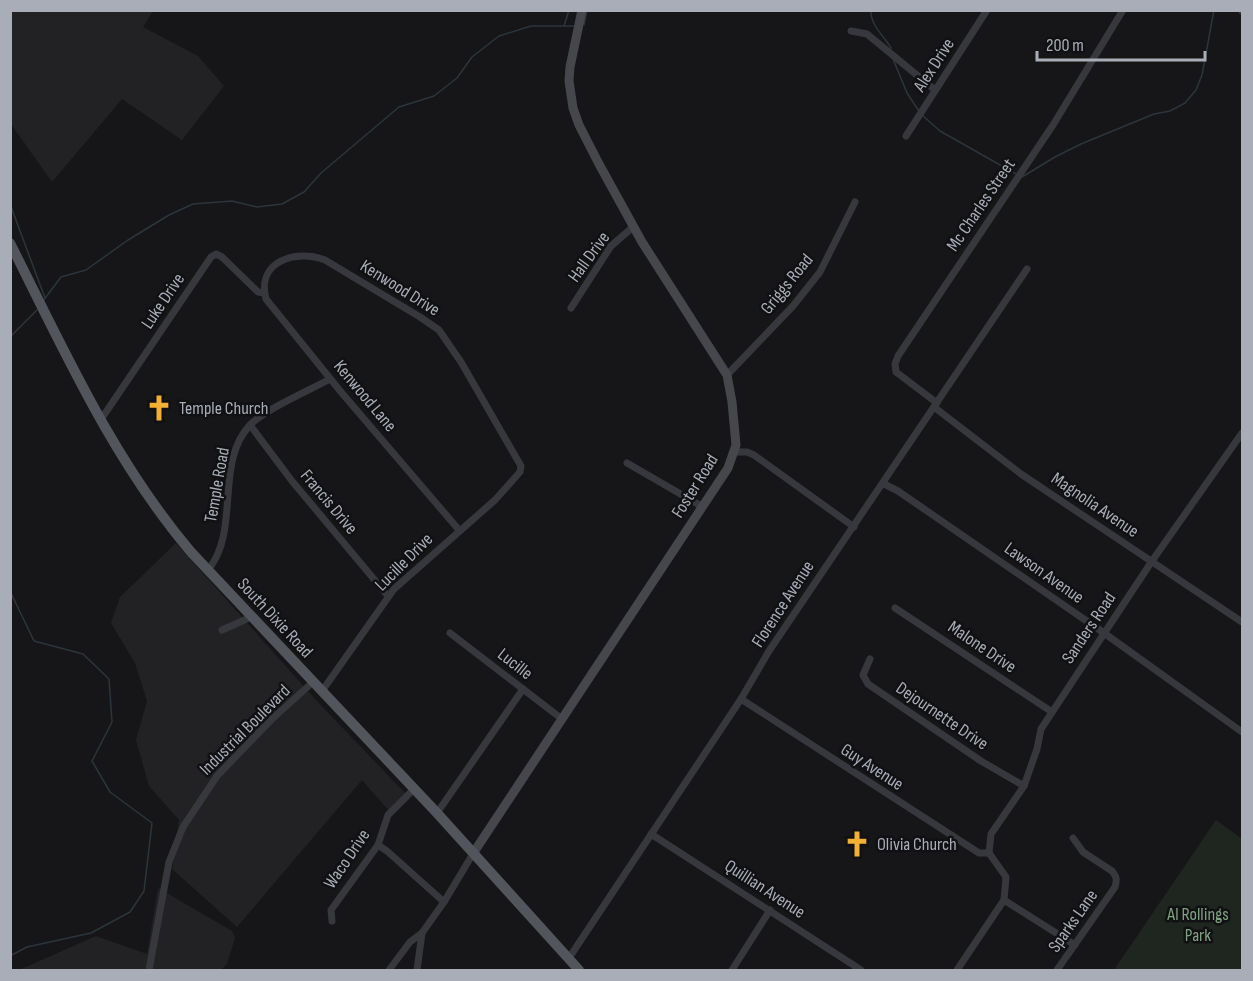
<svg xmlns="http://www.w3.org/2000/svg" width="1253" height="981" font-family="'Sofia Sans Condensed',sans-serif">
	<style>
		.built { fill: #222225 }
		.green { fill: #1e261f }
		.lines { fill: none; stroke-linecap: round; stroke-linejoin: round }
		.stream { stroke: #2c353c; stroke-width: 1.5 }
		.street { stroke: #37383d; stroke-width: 7 }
		.secondary { stroke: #45474d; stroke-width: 9 }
		.primary { stroke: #53555c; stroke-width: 10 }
		.labels { text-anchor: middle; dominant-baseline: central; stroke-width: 5; stroke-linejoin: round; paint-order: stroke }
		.street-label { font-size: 18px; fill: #a8adb8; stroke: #111113 }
		.poi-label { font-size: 18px; fill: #a8adb8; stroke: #111113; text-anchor: start }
		.park-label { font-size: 18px; fill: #7fa381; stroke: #111113 }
	</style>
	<rect width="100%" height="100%" fill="#161618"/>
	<g class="built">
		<polygon points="10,11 153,11 143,27 198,56 224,86 182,140 122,99 52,182 11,124"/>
		<polygon points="176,543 315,699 406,794 389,811 362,780 237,927 172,869 179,820 149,786 136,740 147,701 135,663 111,623 120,597"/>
		<polygon points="158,888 232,931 235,938 227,964 221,970 19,970 96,936 147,954"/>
	</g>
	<polygon class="green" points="1216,820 1242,839 1242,970 1114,970"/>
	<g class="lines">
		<g class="stream">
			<path d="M 871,10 C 870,25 884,36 891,48"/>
			<polyline points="584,25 587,10"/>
			<polyline points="564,26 569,10"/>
			<polyline points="893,59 907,93 919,111"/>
			<polyline points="922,115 940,131 1016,174"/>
			<polyline points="1020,176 1022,177 1055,157 1081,144 1154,114 1170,111 1185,103 1196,90 1202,75 1214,10"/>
			<polyline points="10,204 45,298"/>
			<polyline points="43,301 61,277 86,270 128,240 169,215 193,204 232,201 257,207 282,204 304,192 321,173 399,107 434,96 457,78 472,57 499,36 531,26 574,26"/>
			<polyline points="10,337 37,310"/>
			<polyline points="10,591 34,641 83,654 109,679 112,722 92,761 110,792 152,823 144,891 130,912 91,933 27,947 10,956"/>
		</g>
		<g class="street">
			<polyline points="1242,10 1242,11"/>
			<polyline points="851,31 867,34 935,90"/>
			<polyline points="906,136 987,10"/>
			<polyline points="571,308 611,246 633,227"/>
			<polyline points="727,375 793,306 820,272 855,202"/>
			<polyline points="937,403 896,372 895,364 898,356 1053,125 1123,10"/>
			<polyline points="934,407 1021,474 1242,622"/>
			<polyline points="100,418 104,415 211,257 216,254 222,257 258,292 264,293"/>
			<polyline points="250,425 292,481 388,596"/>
			<polyline points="734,452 747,452 754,455 854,527"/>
			<polyline points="627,463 703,507"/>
			<polyline points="884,484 898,491 1104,633 1242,732"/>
			<path d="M 208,570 C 241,530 214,463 250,425 C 264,410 310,390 330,379"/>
			<polyline points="895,608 1052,712"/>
			<polyline points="222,630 251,617"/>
			<polyline points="450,633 562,719"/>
			<polyline points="870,659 863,675 868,684 981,761 1024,786"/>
			<path d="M 322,691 L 394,589 L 495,500 L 520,472 L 521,466 L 461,362 L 439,330 L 420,317 L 325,260 C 296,249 256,261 266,299 L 341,392 L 459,530"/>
			<polyline points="741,699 979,853 989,853"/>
			<polyline points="437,813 523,689"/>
			<polyline points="651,834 861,970"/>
			<polyline points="378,845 387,851 444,902"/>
			<polyline points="989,853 991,834 1024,786 1037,749 1041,729 1152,561 1242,433"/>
			<polyline points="1004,900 1075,945"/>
			<polyline points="332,921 331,910 378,845 388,815 414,789"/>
			<polyline points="569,958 741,699 769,651 1027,269"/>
			<polyline points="149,970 169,862 183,827 217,776 272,719 313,682"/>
			<polyline points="389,970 410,942 422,933 444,902 474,852"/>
			<polyline points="417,970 422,933"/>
			<polyline points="732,970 770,910"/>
			<polyline points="957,970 1004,900 1006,877 989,853"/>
			<path d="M 1057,970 L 1115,887 C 1117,880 1117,877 1112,871 L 1083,852 L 1073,838"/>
		</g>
		<polyline class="secondary" points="474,852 728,468 736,445 732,402 727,375 642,242 599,164 579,125 573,108 569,81 570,67 582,10"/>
		<path class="primary" d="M 10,243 C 64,350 113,460 191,552 L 437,813 L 579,970"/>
	</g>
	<defs>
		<g id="church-bare" transform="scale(2.07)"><path d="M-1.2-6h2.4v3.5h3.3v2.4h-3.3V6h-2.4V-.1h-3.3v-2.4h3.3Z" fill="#f2b134" stroke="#111113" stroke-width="2.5" paint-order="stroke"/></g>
	</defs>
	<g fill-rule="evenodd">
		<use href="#church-bare" x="159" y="408"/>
		<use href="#church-bare" x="857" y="844"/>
	</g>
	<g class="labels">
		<g class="street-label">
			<text transform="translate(934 65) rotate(-57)">Alex Drive</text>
			<text transform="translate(981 205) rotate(-56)">Mc Charles Street</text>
			<text transform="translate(589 257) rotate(-54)">Hall Drive</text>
			<text transform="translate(787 284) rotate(-51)">Griggs Road</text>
			<text transform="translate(400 288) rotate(32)">Kenwood Drive</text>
			<text transform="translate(163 301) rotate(-56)">Luke Drive</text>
			<text transform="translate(365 396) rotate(50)">Kenwood Lane</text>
			<text transform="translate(217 485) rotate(-80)">Temple Road</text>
			<text transform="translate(695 486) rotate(-58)">Foster Road</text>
			<text transform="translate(329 502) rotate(50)">Francis Drive</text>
			<text transform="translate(1095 505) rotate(34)">Magnolia Avenue</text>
			<text transform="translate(404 562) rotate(-45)">Lucille Drive</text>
			<text transform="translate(1044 573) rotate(35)">Lawson Avenue</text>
			<text transform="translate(783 604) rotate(-57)">Florence Avenue</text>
			<text transform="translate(275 618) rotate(47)">South Dixie Road</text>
			<text transform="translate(1089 628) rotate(-56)">Sanders Road</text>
			<text transform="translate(982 647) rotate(34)">Malone Drive</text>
			<text transform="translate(515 664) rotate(38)">Lucille</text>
			<text transform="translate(942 716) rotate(34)">Dejournette Drive</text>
			<text transform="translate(245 730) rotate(-45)">Industrial Boulevard</text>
			<text transform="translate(872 767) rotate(33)">Guy Avenue</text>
			<text transform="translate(347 859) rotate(-56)">Waco Drive</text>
			<text transform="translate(765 889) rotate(33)">Quillian Avenue</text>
			<text transform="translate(1073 921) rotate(-55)">Sparks Lane</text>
		</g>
		<g class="poi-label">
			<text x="179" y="408">Temple Church</text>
			<text x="877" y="844">Olivia Church</text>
		</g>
		<g class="park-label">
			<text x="1198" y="914">Al Rollings<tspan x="1198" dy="21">Park</tspan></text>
		</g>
	</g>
	<rect width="1253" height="981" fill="none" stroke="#a8adb8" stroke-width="24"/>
	<path d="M1037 51v9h168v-9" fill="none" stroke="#a8adb8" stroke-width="3"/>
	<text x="1046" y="51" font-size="18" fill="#a8adb8" stroke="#111113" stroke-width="4.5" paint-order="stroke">200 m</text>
</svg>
